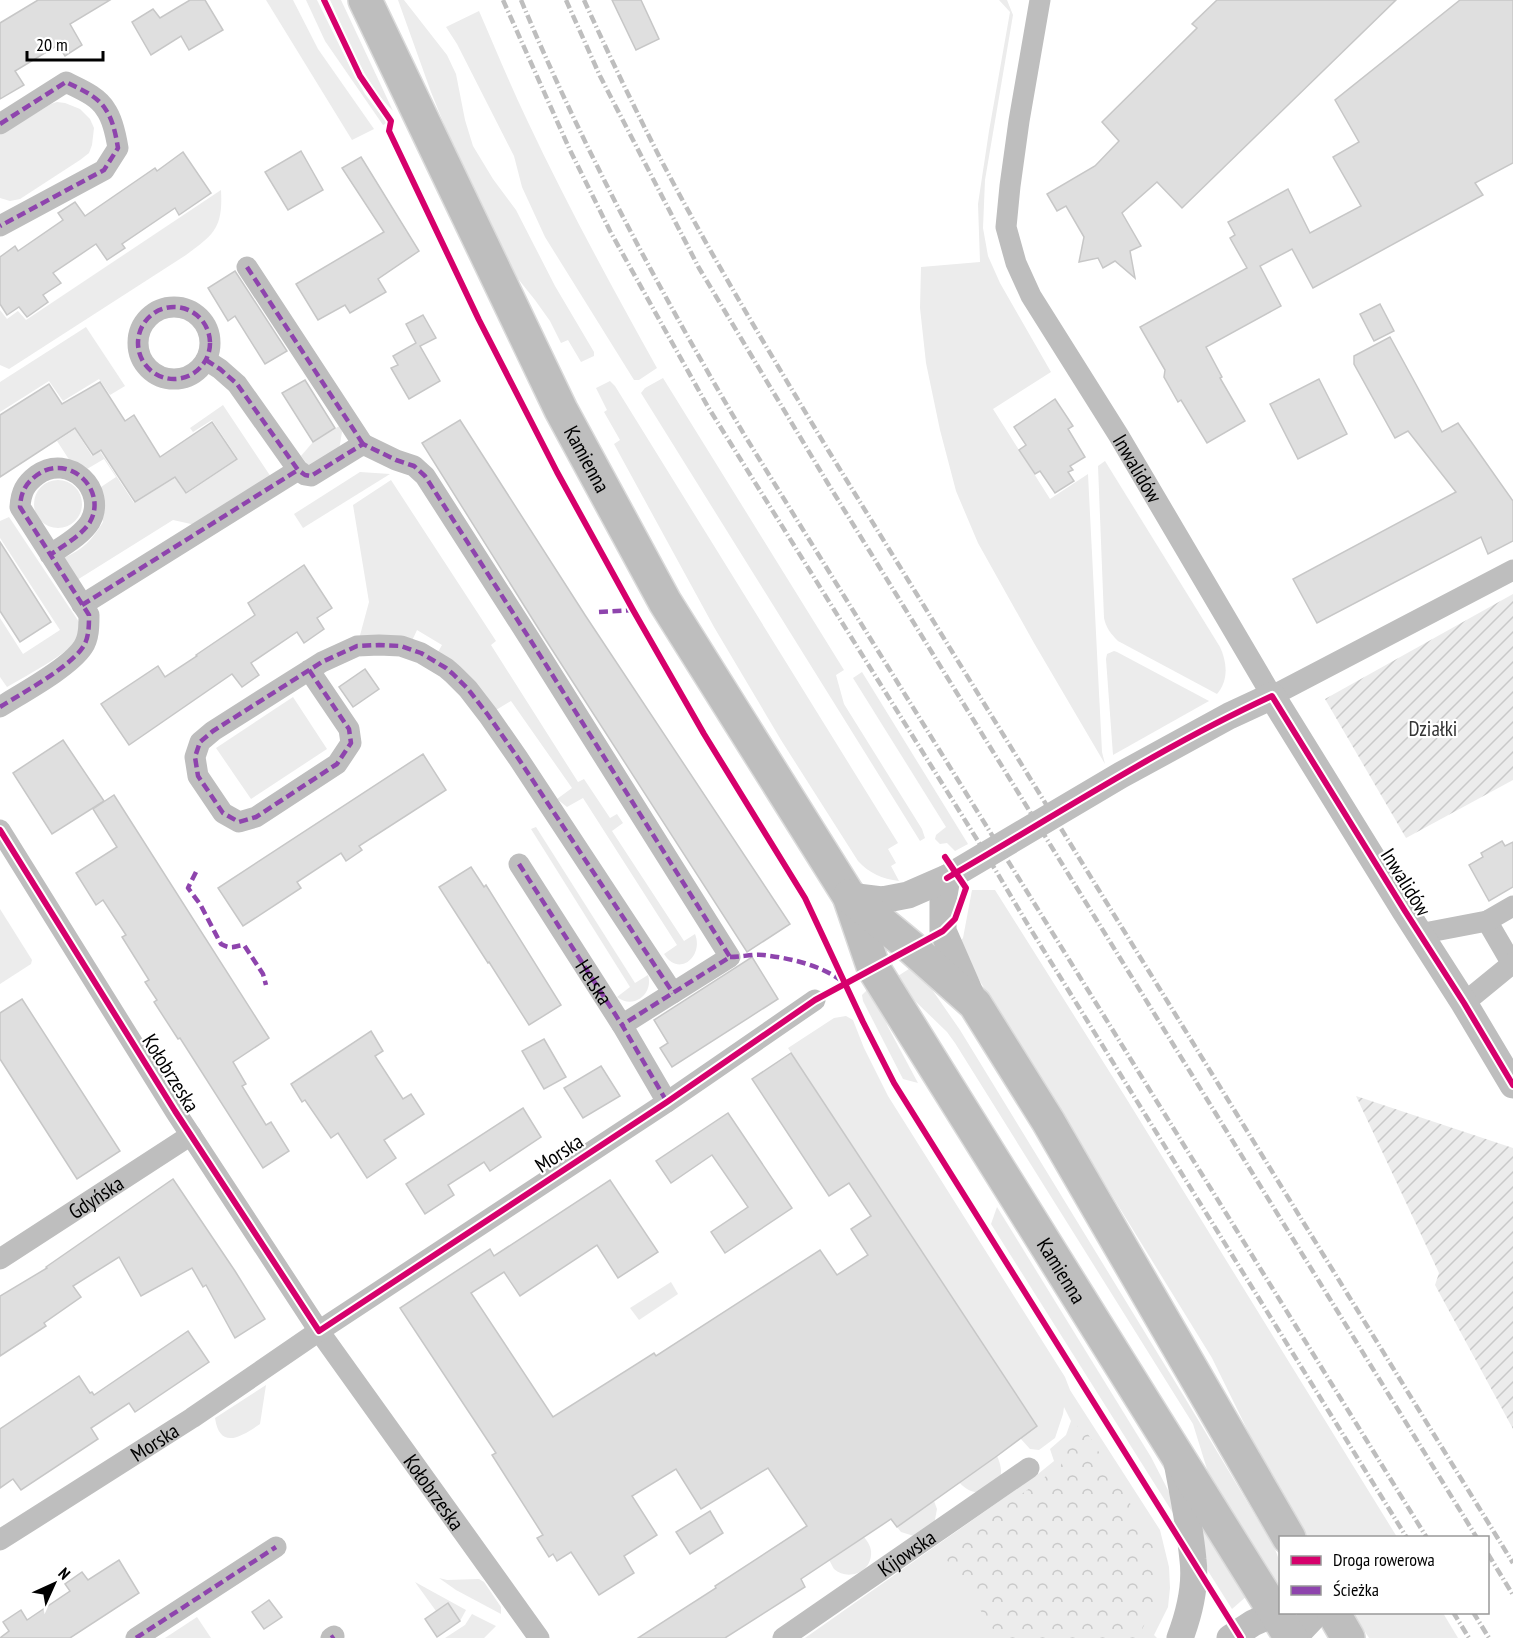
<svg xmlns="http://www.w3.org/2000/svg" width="1513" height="1638" font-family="'PT Sans Narrow',sans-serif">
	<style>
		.green { fill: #ececec }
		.forest { fill: url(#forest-crowns) }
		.garden { fill: url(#garden-furrows) }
		.building { fill: #dfdfdf; stroke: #c7c7c7; stroke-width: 1.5 }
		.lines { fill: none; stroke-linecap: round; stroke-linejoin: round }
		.primary-casing { stroke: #dbdbdb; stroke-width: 36 }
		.minor { stroke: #bebebe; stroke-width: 21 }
		.tertiary { stroke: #bebebe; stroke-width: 27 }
		.primary { stroke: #bebebe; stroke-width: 33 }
		.rail { stroke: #bebebe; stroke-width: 4.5; stroke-dasharray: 9 3 1.5 3; stroke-linecap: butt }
		.quiet { stroke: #8e44ad; stroke-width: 4.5; stroke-dasharray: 9 4.5; stroke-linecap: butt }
		.cycleway-casing { stroke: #fff; stroke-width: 10 }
		.cycleway { stroke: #d6006c; stroke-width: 6 }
		.labels { text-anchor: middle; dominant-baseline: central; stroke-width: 4.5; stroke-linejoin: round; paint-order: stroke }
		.street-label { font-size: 21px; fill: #000; stroke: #fff }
		.park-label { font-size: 21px; fill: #333; stroke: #fff }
	</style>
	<defs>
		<pattern id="forest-crowns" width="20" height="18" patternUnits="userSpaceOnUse" patternTransform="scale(1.5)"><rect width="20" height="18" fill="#ececec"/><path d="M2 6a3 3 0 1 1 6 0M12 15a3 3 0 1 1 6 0" fill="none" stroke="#c9c9c9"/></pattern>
		<pattern id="garden-furrows" width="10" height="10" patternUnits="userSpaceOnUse" patternTransform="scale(1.5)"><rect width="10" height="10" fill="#ececec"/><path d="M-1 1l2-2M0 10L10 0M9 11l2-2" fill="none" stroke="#c9c9c9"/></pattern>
	</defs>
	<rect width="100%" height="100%" fill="#fff"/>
	<g class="green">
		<polygon points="266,0 293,0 318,49 374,129 352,140"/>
		<polygon points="306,0 317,0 353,73 365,94 387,123 383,125 325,41"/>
		<path d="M 330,0 L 341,0 L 393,111 C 362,80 348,39 330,0 Z"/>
		<polygon points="398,0 404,0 447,55 456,74 465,120 473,146 493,179 516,210 555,286 594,352 594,356 581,362 568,340 561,343 550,321 535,300 515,275 446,129 431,92"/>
		<polygon points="999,0 1007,0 1013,15 985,180 983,228 988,256 1000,283 1051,372 993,409 1050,499 1088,474 1102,752 1105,764 1034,643 978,543 956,491 940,430 926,363 920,308 921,267 980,262 978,204 989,131 1010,12"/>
		<path d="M 479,11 C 495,48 510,84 527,120 C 567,205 612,287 657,368 L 639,380 L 634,380 L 545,237 L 522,187 L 514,156 L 457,44 L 446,27 Z"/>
		<polygon points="57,102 65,103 80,109 90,119 94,128 92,145 89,153 80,160 20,199 10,201 0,198 0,135 51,104"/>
		<path d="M 221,190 C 223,227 215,234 186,255 L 9,369 L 0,365 L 0,310 L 7,319 L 18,311 L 26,320 Z"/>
		<polygon points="86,327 125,386 110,395 99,379 63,401 49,381 0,412 0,382"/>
		<polygon points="663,378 844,670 836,675 844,704 922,829 925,838 920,841 641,393 645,388"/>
		<path d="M 610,381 L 615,386 L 898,843 L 888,849 L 896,863 L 891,866 L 899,881 C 882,879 869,873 858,861 L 781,740 L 714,627 L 614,444 L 620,440 L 604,412 L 607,410 L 596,388 Z"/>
		<path d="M 223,405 L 273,480 L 200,526 L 173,520 L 77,580 L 63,558 C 83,550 92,540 103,522 L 99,511 L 98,489 L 116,477 L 104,459 L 87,469 L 70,461 L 57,441 L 75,429 L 92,456 L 100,451 L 134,503 L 175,478 L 186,494 L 238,459 L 212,420 L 193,432 L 190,428 Z"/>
		<polygon points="341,425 342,432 339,450 316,468 307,464 301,456 313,442"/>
		<path d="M 1105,461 L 1220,647 C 1227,662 1229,680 1217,694 L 1118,641 C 1111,634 1106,628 1104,618 L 1098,466 Z"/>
		<polygon points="360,472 390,474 303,528 294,514"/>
		<circle cx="58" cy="504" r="24"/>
		<path d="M 391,480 L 496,641 L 491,645 L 578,782 L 584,779 L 610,818 L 617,814 L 623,823 L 612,831 L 684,941 L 695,934 C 704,956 679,978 664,954 L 677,945 L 583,798 L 567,807 L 557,799 L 572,788 L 511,701 L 496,710 L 474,681 L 460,666 L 438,652 L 442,645 L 417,630 L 411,643 L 359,639 L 369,602 L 353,505 Z"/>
		<path d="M 9,517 L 81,625 C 80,629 79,635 77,639 C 70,653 22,678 7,687 L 0,677 L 0,618 L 23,654 L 60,630 L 0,538 L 0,521 Z"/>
		<polygon points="1114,651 1117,652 1209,701 1113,755 1106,659 1107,654"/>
		<polygon points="862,672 968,844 955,851 947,843 940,844 935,839 936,835 946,827 853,678"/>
		<polygon points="293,697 327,749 251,799 216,748"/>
		<path d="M 536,827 L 635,983 L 648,975 C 654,994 633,1010 617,997 L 630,987 L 531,829 Z"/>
		<polygon points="972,890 995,890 1126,1098 1397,1537 1307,1537 1273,1482 1212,1358 957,944 963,938"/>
		<polygon points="0,909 32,960 31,964 0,984"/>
		<path d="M 915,965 L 960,1030 L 1185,1398 L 1270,1540 C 1281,1559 1282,1569 1280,1591 L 1211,1482 L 1193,1424 L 955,1043 L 947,1032 L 914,1000 L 898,976 Z"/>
		<polygon points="871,986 888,1027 918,1083 903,1079 863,1001 862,995"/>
		<polygon points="846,1016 853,1020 864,1048 888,1096 1065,1377 1070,1390 1160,1530 1169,1567 1170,1588 1168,1607 1154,1635 1157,1638 805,1638 1038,1474 1054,1461 1050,1449 1066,1435 1071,1421 1064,1407 1063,1414 1055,1438 1039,1450 1030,1449 1020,1438 1037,1425 788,1048 834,1018"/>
		<polygon points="997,1207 1151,1457 1170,1494 1178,1521 991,1224"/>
		<polygon points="671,1282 678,1294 639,1320 630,1308"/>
		<path d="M 266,1385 L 260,1424 C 242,1436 220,1451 215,1418 Z"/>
		<path d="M 997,1456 C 1001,1465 1002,1471 1000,1480 L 980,1493 C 971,1492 965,1489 959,1482 Z"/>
		<polygon points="934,1501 937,1509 934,1525 917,1537 901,1532 897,1527"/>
		<polygon points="1202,1525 1248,1595 1232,1609 1203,1563"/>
		<path d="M 864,1537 C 868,1542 872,1548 871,1555 C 870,1573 847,1581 834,1569 C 832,1566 831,1563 829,1560 Z"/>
		<polygon points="439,1578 447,1580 479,1579 484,1582 501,1607 501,1614 456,1590"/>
		<polygon points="415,1582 466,1610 460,1621 448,1603 436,1611"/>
		<polygon points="1353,1613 1443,1613 1458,1638 1369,1638"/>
		<polygon points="472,1614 496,1626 484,1638 445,1638 465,1625"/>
		<polygon points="197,1617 211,1638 165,1638"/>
	</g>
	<polygon class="forest" points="1080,1421 1153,1541 1156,1600 1138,1638 999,1638 942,1553 1061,1465"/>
	<g class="garden">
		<polygon points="1513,594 1513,780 1406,838 1325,699"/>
		<polygon points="1356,1096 1513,1148 1513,1429 1435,1285 1439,1273"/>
	</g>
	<g class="building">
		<polygon points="38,0 110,0 70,24 82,45 65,56 58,45 15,71 24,85 0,99 0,23"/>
		<polygon points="190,0 205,0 223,30 189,50 181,36 151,55 132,22 153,9 160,18"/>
		<polygon points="612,0 641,0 659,39 636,50"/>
		<polygon points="1217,0 1396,0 1182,208 1157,182 1122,213 1141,246 1130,251 1135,278 1115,261 1103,268 1098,258 1079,262 1084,237 1066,206 1057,211 1047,194 1095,166 1119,141 1102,122 1197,28 1192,24"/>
		<polygon points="1460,0 1513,0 1513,163 1475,183 1483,195 1313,288 1292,249 1260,266 1281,306 1206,347 1222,377 1220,378 1245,421 1207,443 1181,400 1178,402 1164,377 1165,370 1140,327 1247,268 1230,238 1235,235 1228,222 1288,189 1310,233 1361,206 1333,157 1359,142 1335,100"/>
		<polygon points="301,151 323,190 288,210 265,172"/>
		<polygon points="183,152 211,193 179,215 175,208 122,244 125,248 107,260 96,244 53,273 61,283 43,295 48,302 27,317 19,307 7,315 0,304 0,257 15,246 18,251 63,220 58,213 75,202 85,216 155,168 157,171"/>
		<polygon points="361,157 419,251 378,279 386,292 350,313 345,305 318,320 296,284 384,232 342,168"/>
		<polygon points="235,271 287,351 265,364 235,316 228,321 208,288"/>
		<polygon points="1380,304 1394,331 1374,341 1360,314"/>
		<polygon points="423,315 436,338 420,346 440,381 409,399 391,368 398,365 393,356 416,343 406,324"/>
		<polygon points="1390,337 1442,432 1458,423 1513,501 1513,541 1488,554 1481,537 1317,623 1293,579 1456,492 1408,431 1395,438 1354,364 1354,356"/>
		<polygon points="1319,379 1347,434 1298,459 1270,404"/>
		<polygon points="305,380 335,428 313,442 282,393"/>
		<polygon points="100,382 125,421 134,415 160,457 212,422 237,459 186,493 175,477 135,502 101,450 93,455 75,428 0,477 0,415 49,384 62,404"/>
		<polygon points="1055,399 1073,426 1068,429 1085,457 1070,466 1073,470 1068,472 1074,481 1055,493 1040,471 1035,474 1019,450 1026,445 1014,427"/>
		<polygon points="460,420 585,615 790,924 747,952 540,631 422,443"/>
		<polygon points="0,542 51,622 20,642 0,611"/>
		<polygon points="304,565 332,608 317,618 324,629 304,643 297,632 251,663 259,675 242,687 232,674 129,745 101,704 158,666 165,677 197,656 196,655 255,615 248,603"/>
		<polygon points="365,669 379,689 353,707 339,687"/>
		<polygon points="63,740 104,801 52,834 13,773"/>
		<polygon points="423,754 446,790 359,846 362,850 346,861 341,853 297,882 301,888 243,926 218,888"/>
		<polygon points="114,795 269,1038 233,1062 246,1084 242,1086 266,1125 271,1122 289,1151 263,1168 180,1038 178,1039 154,1002 157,1000 145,982 149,980 122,937 126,935 103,900 96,905 76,873 117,847 93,809"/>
		<polygon points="1502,841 1505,846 1513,842 1513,887 1489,901 1469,865 1483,857 1481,853"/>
		<polygon points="471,867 484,887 486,885 561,1005 529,1025 489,962 488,963 439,887"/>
		<polygon points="752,957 778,999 672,1067 660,1048 668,1043 654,1020"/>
		<polygon points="22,999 120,1151 77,1179 0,1059 0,1013"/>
		<polygon points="371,1031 383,1051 375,1056 403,1099 411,1094 424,1114 384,1140 396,1158 367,1178 338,1133 331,1138 305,1100 302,1102 291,1084"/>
		<polygon points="544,1039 566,1077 544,1089 522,1051"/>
		<polygon points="791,1053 1037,1426 997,1456 897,1527 891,1519 801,1579 805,1587 725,1638 638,1638 716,1588 715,1586 807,1526 768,1468 701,1509 676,1469 632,1496 657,1535 624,1556 634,1573 599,1595 571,1552 557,1561 553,1554 549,1557 537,1538 543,1535 492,1455 496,1453 400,1308 490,1249 494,1256 610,1180 658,1252 618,1278 597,1245 520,1296 504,1272 471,1293 553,1417 654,1353 656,1356 820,1250 837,1275 868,1255 851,1229 871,1216 849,1183 829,1196 752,1079"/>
		<polygon points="601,1066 620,1096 583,1118 564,1088"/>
		<polygon points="523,1108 541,1137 490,1171 484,1162 448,1185 454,1195 425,1214 406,1184"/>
		<polygon points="728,1113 792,1208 725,1253 711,1232 748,1207 712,1155 671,1183 656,1161"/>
		<polygon points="173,1179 235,1271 265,1319 235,1338 206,1285 203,1287 192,1268 141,1296 119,1257 73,1286 81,1297 44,1323 46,1326 0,1356 0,1296 47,1268 46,1267"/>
		<polygon points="188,1331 209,1362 135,1412 129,1403 91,1428 98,1439 21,1490 13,1479 0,1488 0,1429 79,1376 90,1393 92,1392 94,1395"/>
		<polygon points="710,1511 723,1533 690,1554 676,1532"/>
		<polygon points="119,1560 139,1593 70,1638 0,1638 9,1631 3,1622 21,1610 27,1620 70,1591 65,1584 82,1572 88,1580"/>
		<polygon points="269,1600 282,1617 264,1629 252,1612"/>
		<polygon points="448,1603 460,1621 437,1637 425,1619"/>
	</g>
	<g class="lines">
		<g class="primary-casing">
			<g id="primary">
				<path id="s7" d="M 365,0 L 561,410 L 665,602 L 849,896 L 874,969 L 1291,1638"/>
				<polyline points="849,896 912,948 975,1004 1048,1121 1289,1538"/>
				<polyline points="1333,1612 1348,1638"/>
			</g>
		</g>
		<g class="minor">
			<path id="s1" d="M 1040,0 L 1019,121 L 1010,186 L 1006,227 L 1016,263 L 1031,296 L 1119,436 L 1272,696 L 1513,570"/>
			<path d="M 0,124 L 66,82 C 80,89 98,96 106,110 C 113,120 116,136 118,148 L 104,170 L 0,226"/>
			<polyline points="247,267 363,444"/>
			<circle cx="174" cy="343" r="36"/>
			<polyline points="206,360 220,369 237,384 298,470 305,475 311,476 363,444 396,460 414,466 425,476 531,641 730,957 622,1025"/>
			<polyline points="82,605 298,470"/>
			<polyline points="309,670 349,729 351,743 337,764 256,817 239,822 223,813 198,776 195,757 200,742 213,731 322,662 357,646 379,645 401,646 421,653 446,668 453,674 468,689 488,715 518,758 673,993"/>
			<path d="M 0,707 C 22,693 69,668 83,647 C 89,638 89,626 89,615 L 20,507 C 21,492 25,484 37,475 C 69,452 108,490 90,522 C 81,536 64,545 50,555"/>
			<path id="s2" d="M 0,830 L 175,1111 L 319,1331 L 539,1638"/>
			<path id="s3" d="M 519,864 L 622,1025 L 667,1102"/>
			<polyline points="1487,921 1512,964"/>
			<polyline points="1419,934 1487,921 1513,906"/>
			<polyline points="1464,1003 1513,963"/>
			<path id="s4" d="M 0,1259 L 191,1135"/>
			<path id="s5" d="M 0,1540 L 192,1418 L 319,1331 L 667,1102 L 815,1000"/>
			<polyline points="136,1638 276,1547"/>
			<polyline points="331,1638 334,1636"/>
			<path id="s6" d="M 783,1638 L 1029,1468"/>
		</g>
		<g class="tertiary">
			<polyline points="947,878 943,901 943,931 974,1002"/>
			<polyline points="849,896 882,900 908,895 947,878 1121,775 1229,716 1272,696 1405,911 1464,1003 1513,1085"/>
			<path d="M 1177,1462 C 1183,1494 1190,1527 1193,1560 C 1196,1585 1189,1614 1180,1638"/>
			<polyline points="1230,1638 1253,1623 1280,1611"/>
			<polyline points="1293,1638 1311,1619 1315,1612"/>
		</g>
		<use href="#primary" class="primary"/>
		<g class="rail">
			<polyline points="503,0 569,148 610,231 665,330 708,407 986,854 1028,925 1407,1538"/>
			<path d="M 521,0 C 584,151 662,295 745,436 L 1427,1538"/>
			<polyline points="566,0 600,76 699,268 827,482 1477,1538"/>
			<path d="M 584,0 C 608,53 633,105 659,156 C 711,256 770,353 828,450 L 1513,1563"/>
			<polyline points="1488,1554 1513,1595"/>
			<polyline points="1453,1612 1469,1638"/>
			<polyline points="1473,1612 1489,1638"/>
		</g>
		<g class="quiet">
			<path d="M 0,124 L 66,82 C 80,89 98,96 106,110 C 113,120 116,136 118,148 L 104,170 L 0,226"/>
			<polyline points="247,267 363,444"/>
			<circle cx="174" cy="343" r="36"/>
			<polyline points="206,360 220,369 237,384 298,470 305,475 311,476 363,444 396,460 414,466 425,476 531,641 730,957 622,1025"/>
			<polyline points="82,605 298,470"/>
			<polyline points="599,612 633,610"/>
			<polyline points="309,670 349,729 351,743 337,764 256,817 239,822 223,813 198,776 195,757 200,742 213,731 322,662 357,646 379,645 401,646 421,653 446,668 453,674 468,689 488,715 518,758 673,993"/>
			<path d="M 0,707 C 22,693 69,668 83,647 C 89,638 89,626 89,615 L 20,507 C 21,492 25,484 37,475 C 69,452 108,490 90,522 C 81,536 64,545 50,555"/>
			<polyline points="519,864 622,1025 667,1102"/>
			<path d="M 196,872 L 188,888 L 200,904 L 221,944 C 232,950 234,946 244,945 L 263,974 L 266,985"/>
			<path d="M 730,957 C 741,957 753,954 763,955 C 790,958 820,965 842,981"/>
			<polyline points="136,1638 276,1547"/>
			<polyline points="331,1638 334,1636"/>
		</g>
		<g class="cycleway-casing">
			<g id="cycleway">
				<polyline points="324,0 360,76 391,121 389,131 479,320 557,472 633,610 704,734 805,898 863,1022 894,1083 1241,1638"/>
				<polyline points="0,830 175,1111 319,1331 667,1102 815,1000 943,931 955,919 966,888 945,857"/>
				<path d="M 947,878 C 1055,816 1159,748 1272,696 L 1405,911 L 1464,1003 L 1513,1085"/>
			</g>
		</g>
		<use href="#cycleway" class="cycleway"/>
	</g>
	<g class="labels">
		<g class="street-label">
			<text stroke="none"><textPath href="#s7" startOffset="510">Kamienna</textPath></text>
			<text stroke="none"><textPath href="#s1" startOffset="506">Inwalidów</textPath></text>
			<text transform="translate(1406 882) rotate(58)">Inwalidów</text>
			<text stroke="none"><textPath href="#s3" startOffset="140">Helska</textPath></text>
			<text transform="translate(171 1073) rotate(58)">Kołobrzeska</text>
			<text transform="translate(559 1153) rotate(-33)">Morska</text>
			<text stroke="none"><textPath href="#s4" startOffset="114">Gdyńska</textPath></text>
			<text stroke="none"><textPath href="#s7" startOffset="1452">Kamienna</textPath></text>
			<text stroke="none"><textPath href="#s5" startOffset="183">Morska</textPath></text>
			<text stroke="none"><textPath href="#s2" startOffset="792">Kołobrzeska</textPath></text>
			<text stroke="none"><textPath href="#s6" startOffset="150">Kijowska</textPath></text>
		</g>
		<g class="park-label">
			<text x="1433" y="728">Działki</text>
		</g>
	</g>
	<rect x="1279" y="1536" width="210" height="78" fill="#ffffff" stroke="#999999" stroke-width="1.5"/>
	<rect x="1291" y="1556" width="30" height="9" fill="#d6006c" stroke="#999999" stroke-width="1.5"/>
	<text x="1333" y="1566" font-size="18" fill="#000000">Droga rowerowa</text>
	<rect x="1291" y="1586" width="30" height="9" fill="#8e44ad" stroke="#999999" stroke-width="1.5"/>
	<text x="1333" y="1596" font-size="18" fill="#000000">Ścieżka</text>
	<g transform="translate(54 1584) rotate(45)" stroke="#ffffff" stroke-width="4.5" paint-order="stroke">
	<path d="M0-4.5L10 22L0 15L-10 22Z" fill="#000000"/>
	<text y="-9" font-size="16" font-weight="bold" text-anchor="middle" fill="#000000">N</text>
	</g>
	<path d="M27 51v9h76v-9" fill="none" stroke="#000000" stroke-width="3"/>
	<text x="36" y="51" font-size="18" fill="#000000" stroke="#ffffff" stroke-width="4.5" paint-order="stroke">20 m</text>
</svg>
